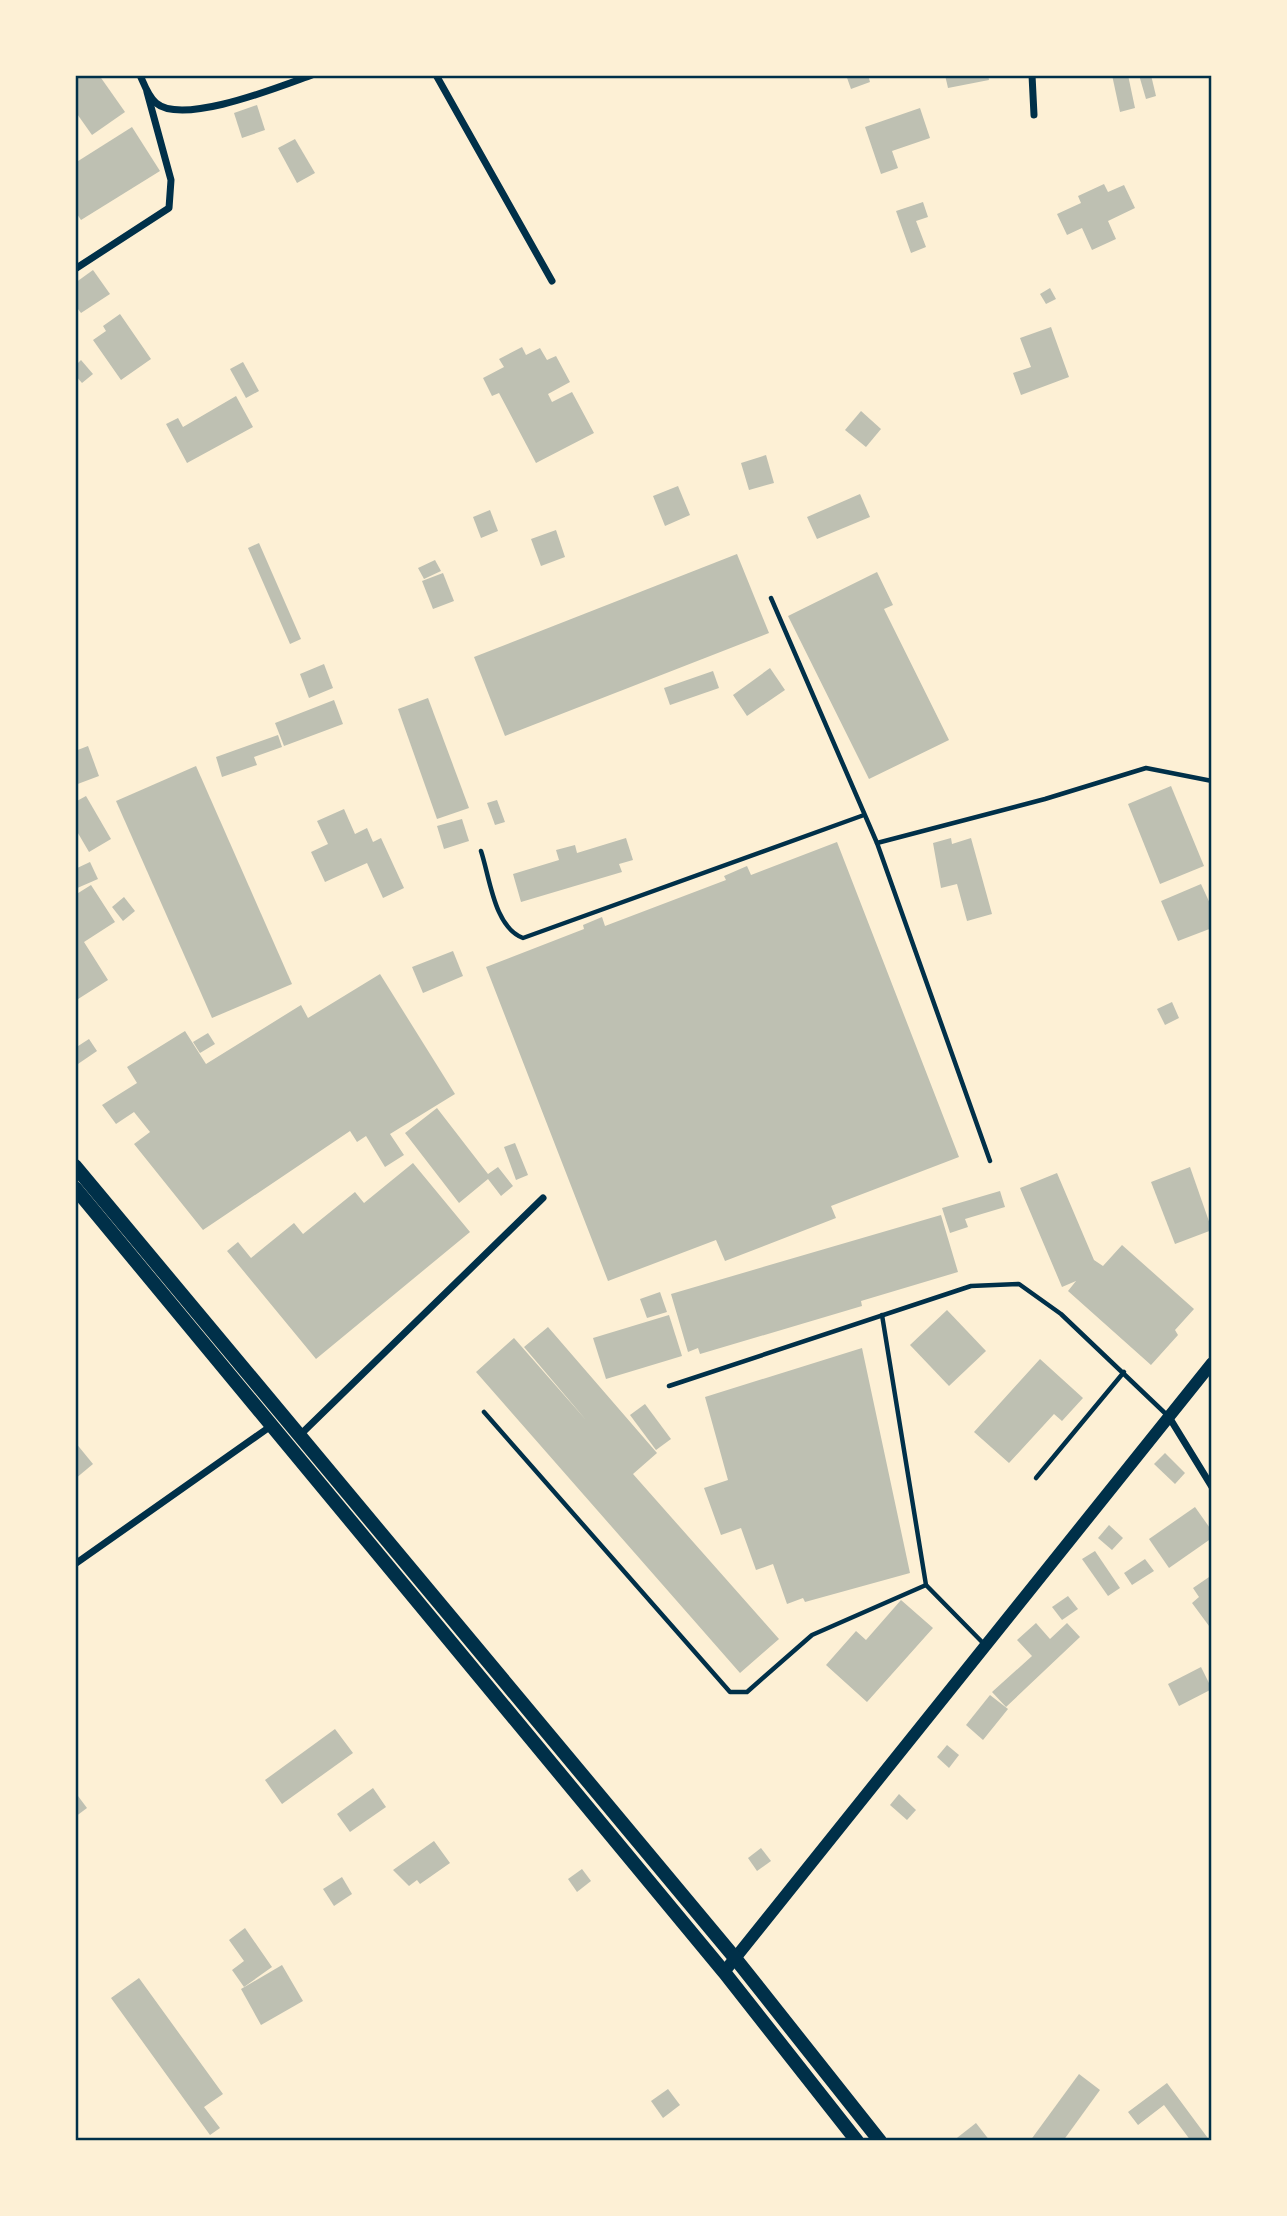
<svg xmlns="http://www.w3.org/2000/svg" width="1287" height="2216" font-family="'IBM Plex Serif',serif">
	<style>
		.building { fill: #bec0b2 }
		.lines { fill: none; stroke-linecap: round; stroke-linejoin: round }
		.service { stroke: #003049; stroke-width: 4.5 }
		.minor { stroke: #003049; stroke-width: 7 }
		.tertiary { stroke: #003049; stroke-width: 12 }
		.secondary { stroke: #003049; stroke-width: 14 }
		.neatline { fill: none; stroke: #003049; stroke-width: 2.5 }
	</style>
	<rect width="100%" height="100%" fill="#fdf0d5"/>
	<g class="building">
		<polygon points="81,75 99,75 125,112 92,135 75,111 75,79"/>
		<polygon points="846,75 868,75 870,82 851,89"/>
		<polygon points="945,75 988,75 989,80 948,88"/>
		<polygon points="1112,75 1128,75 1135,108 1120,112"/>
		<polygon points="1139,75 1151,75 1156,96 1146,99"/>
		<polygon points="257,105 265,130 242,138 234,113"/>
		<polygon points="920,108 930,138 892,151 898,168 881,174 865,127"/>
		<polygon points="132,127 160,171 81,220 75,211 75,163"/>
		<polygon points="295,139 315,173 297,183 278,148"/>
		<polygon points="1104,184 1108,192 1124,185 1135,208 1108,221 1116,239 1092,250 1082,228 1067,235 1057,214 1081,203 1078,196"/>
		<polygon points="923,202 928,217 916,221 926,247 911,253 896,211"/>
		<polygon points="93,270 110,294 81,313 75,305 75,283"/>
		<polygon points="1050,288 1056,299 1046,304 1040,294"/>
		<polygon points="120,314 151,359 121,380 93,340 106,331 103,326"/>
		<polygon points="1051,327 1069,377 1021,395 1013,373 1031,367 1020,338"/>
		<polygon points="522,347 526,355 540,348 547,360 556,356 570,382 548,394 552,402 572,392 594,433 536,463 499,393 492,396 483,378 504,367 499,359"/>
		<polygon points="81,360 93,374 82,383 75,375 75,366"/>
		<polygon points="243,362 259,391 246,398 230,369"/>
		<polygon points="236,396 253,427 187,463 166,424 178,418 183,427"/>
		<polygon points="861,411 881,429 866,447 845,430"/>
		<polygon points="766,455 774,483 749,490 741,463"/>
		<polygon points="678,486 690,515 665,526 653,496"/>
		<polygon points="860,494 870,517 817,539 807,517"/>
		<polygon points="490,510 498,531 481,538 473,517"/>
		<polygon points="556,530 565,557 541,566 531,539"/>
		<polygon points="259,543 301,639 290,644 248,548"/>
		<polygon points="737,554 769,633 505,736 474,657"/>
		<polygon points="435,560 441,571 424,579 418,568"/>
		<polygon points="877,572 893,605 884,609 949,740 869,779 788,616"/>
		<polygon points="443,573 454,601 433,609 422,581"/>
		<polygon points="324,664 333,688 309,698 300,674"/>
		<polygon points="770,668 785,690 747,716 733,695"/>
		<polygon points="713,671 719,688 670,705 664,688"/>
		<polygon points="428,698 469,808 437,819 398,709"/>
		<polygon points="334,700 343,724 284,746 275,723"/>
		<polygon points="278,735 282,747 254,757 257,765 222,777 216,757"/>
		<polygon points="88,746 99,776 75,785 75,751"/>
		<polygon points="196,766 292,984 212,1018 116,801"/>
		<polygon points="1171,786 1204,866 1160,884 1128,804"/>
		<polygon points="86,796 111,839 89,852 75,828 75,802"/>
		<polygon points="497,800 505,822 495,825 487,803"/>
		<polygon points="344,809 355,834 367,828 373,842 381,838 404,888 383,898 367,863 325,882 311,852 328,844 317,821"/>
		<polygon points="462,819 469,841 444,849 437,826"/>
		<polygon points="626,838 633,860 619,864 622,872 521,902 513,874 559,860 556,850 575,845 577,853"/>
		<polygon points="951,838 952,844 971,838 992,914 967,921 957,884 941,888 933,843"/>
		<polygon points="837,842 959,1157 831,1206 836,1218 725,1261 716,1240 608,1281 486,967 584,929 583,925 602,917 605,926 726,880 724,876 747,866 751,875"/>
		<polygon points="90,862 98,879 75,889 75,869"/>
		<polygon points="1201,884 1212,908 1212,928 1178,941 1161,901"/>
		<polygon points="91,885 115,922 84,942 108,980 75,1001 75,895"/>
		<polygon points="124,897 135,911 123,921 112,907"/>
		<polygon points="453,951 463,976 423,993 412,967"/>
		<polygon points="380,974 455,1094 390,1134 404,1155 385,1167 366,1136 357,1142 350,1131 203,1230 134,1144 150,1132 134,1112 116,1124 102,1105 137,1083 127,1067 185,1031 206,1064 301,1005 308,1018"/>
		<polygon points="1172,1002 1179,1018 1165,1025 1157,1009"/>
		<polygon points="208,1033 215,1044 200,1053 193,1042"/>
		<polygon points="89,1039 97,1051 75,1066 75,1048"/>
		<polygon points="437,1108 488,1174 498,1167 513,1186 501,1196 488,1179 459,1203 405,1133"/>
		<polygon points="515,1143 528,1175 516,1180 504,1147"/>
		<polygon points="413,1163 470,1232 316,1359 227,1251 238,1242 251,1258 294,1223 303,1234 355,1192 364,1203"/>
		<polygon points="1190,1167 1212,1230 1175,1244 1151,1182"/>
		<polygon points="1057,1173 1094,1260 1103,1266 1122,1245 1194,1309 1175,1330 1178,1335 1151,1365 1068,1291 1076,1281 1062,1287 1020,1188"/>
		<polygon points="1000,1191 1005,1207 965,1219 968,1227 950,1233 942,1208"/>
		<polygon points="941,1215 958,1272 861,1301 862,1306 700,1354 698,1348 688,1352 671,1294"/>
		<polygon points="660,1292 667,1312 647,1318 640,1299"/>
		<polygon points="947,1310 986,1351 949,1386 910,1345"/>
		<polygon points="669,1315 682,1356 606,1379 593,1338"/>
		<polygon points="548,1327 657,1453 633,1474 779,1639 740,1673 476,1372 514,1338 586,1420 524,1347"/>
		<polygon points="862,1348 910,1573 805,1602 803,1598 787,1604 773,1564 756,1570 741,1528 721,1535 704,1488 728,1480 705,1397"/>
		<polygon points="1040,1359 1083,1398 1062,1421 1054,1414 1009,1463 974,1432"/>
		<polygon points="645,1404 671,1439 656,1450 630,1415"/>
		<polygon points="75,1442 93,1464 75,1479"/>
		<polygon points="1165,1453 1185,1473 1175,1484 1154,1464"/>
		<polygon points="1195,1507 1212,1531 1212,1538 1169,1568 1149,1539"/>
		<polygon points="1109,1525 1123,1538 1112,1550 1098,1538"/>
		<polygon points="1095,1551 1120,1588 1108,1596 1082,1559"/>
		<polygon points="1145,1559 1154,1571 1132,1585 1124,1573"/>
		<polygon points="1212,1575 1212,1630 1192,1603 1199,1597 1193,1588"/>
		<polygon points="1068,1596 1078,1609 1062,1620 1052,1607"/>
		<polygon points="901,1600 933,1628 867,1702 826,1665 856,1631 866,1640"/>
		<polygon points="1036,1623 1050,1639 1067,1623 1080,1637 1006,1707 992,1692 1032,1656 1017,1640"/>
		<polygon points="1201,1667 1212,1689 1179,1706 1168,1684"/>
		<polygon points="990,1695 1008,1709 983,1740 966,1725"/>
		<polygon points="335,1729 353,1753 282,1804 265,1780"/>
		<polygon points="947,1745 959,1755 949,1768 937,1757"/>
		<polygon points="373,1788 386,1807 350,1832 337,1814"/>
		<polygon points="75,1792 87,1808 75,1817"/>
		<polygon points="899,1794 916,1810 907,1820 890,1805"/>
		<polygon points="434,1841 450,1863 420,1884 417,1880 409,1886 393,1870"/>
		<polygon points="761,1848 771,1861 757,1871 748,1858"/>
		<polygon points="582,1869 591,1881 577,1892 568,1879"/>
		<polygon points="342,1877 352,1894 334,1906 323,1889"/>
		<polygon points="245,1928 272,1967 244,1987 232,1970 244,1961 229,1940"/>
		<polygon points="282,1965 303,2001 261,2025 241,1989"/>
		<polygon points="139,1978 223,2094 204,2107 220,2128 210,2135 111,1998"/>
		<polygon points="1079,2074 1100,2090 1063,2141 1030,2141"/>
		<polygon points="1167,2083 1210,2141 1191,2141 1164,2105 1138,2125 1128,2112"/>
		<polygon points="668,2089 680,2105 663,2118 651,2101"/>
		<polygon points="976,2123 990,2141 953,2141"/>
	</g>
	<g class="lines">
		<g class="service">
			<polyline points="771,598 877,843 990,1161"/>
			<polyline points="877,843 1045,799 1146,768 1212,781"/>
			<path d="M 481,851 C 490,878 494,927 523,938 L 864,815"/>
			<polyline points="882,1315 926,1585 985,1645"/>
			<polyline points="669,1386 971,1286 1019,1284 1061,1314 1168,1416"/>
			<polyline points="484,1412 730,1692 747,1692 812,1635 926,1585"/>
			<polyline points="1036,1478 1124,1372"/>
		</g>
		<g class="minor">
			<path d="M 140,75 C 144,84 148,96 156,103 C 183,126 281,86 312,75"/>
			<polyline points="436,75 552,281"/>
			<polyline points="1032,75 1034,115"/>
			<polyline points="75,269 169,208 171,180 147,92"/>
			<polyline points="1169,1417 1212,1487"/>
			<polyline points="300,1435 543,1198"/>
			<polyline points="75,1564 271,1426"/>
		</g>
		<polyline class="tertiary" points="724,1972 1212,1363"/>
		<g class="secondary">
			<polyline points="75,1166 735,1958 880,2141"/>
			<polyline points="75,1188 724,1972 857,2141"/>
		</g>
	</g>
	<rect width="1287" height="2216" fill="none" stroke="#fdf0d5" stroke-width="154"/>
	<rect x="77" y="77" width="1133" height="2062" class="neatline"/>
</svg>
